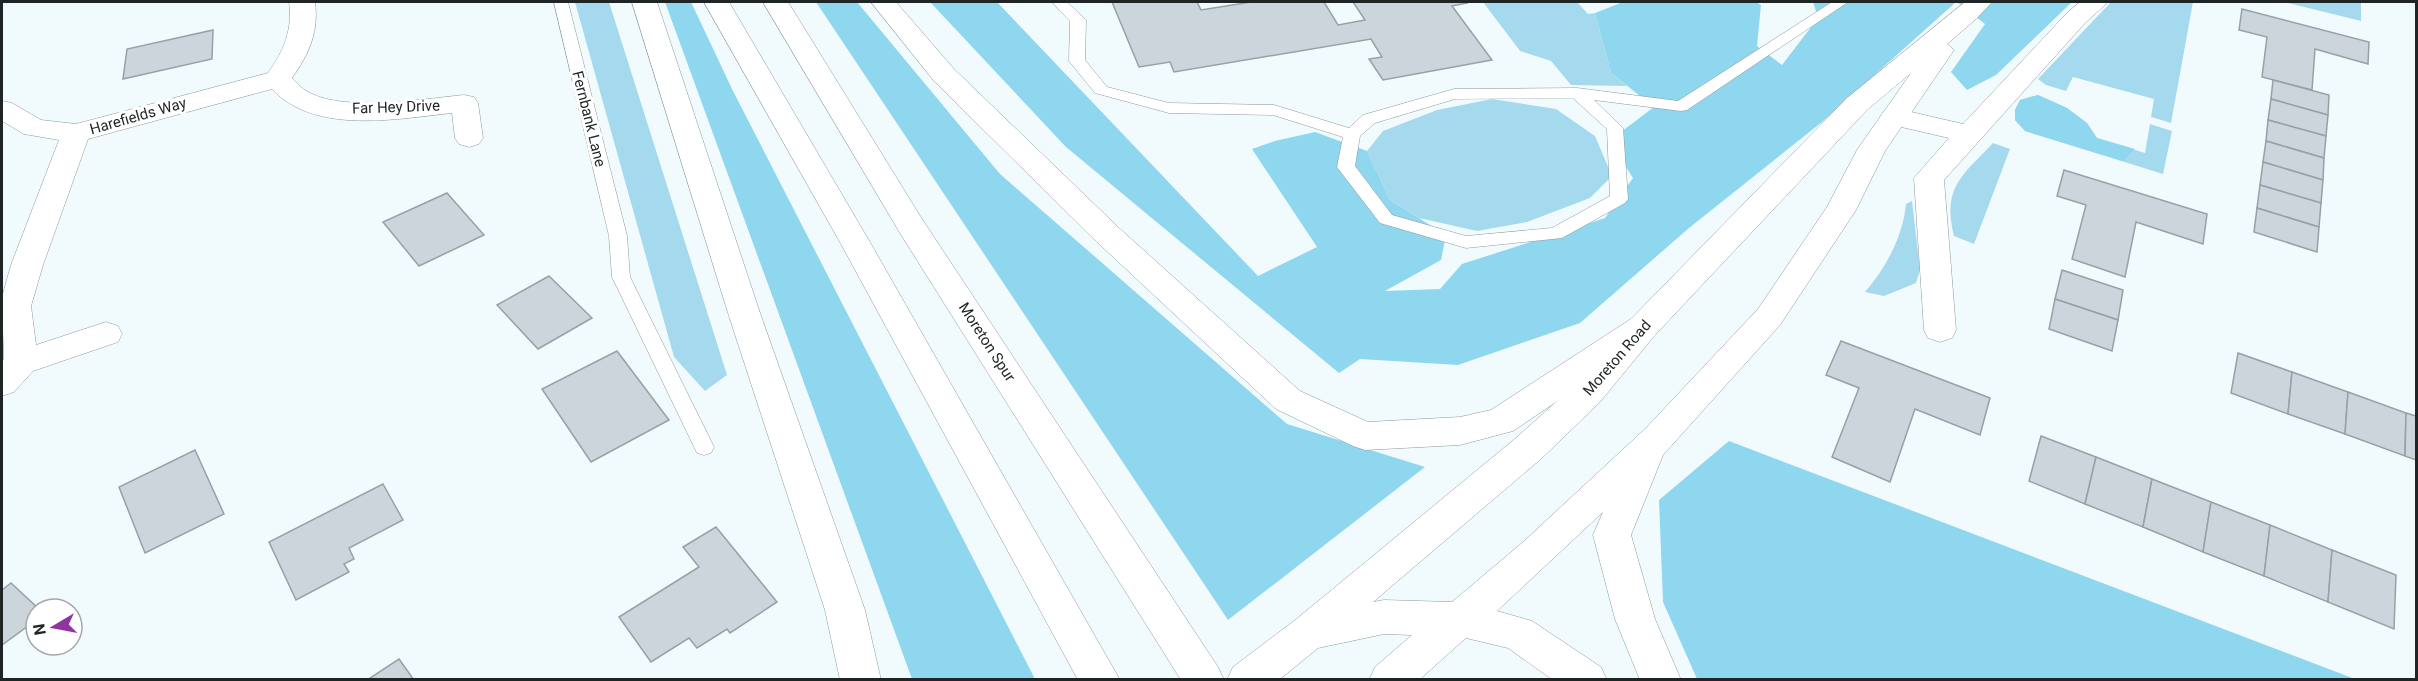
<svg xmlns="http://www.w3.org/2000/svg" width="2418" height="681" font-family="Roboto,sans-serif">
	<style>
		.green { fill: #a5daee }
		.forest { fill: #8fd6ef }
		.building { fill: #ccd5dc; stroke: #98a0a7; stroke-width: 1.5 }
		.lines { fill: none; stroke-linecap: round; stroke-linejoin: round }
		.service-casing { stroke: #8e999d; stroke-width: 1 }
		.minor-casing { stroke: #8e999d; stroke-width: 1 }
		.primary-casing { stroke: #8e999d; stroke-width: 1 }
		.motorway-casing { stroke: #8e999d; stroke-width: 1 }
		.service { fill: #fff; fill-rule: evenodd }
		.minor { fill: #fff; fill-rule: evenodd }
		.primary { fill: #fff; fill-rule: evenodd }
		.motorway { fill: #fff; fill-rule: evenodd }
		.labels { text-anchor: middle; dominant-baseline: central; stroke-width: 6; stroke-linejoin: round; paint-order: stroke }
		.street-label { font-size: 15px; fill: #1f2425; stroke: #fff }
	</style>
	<rect width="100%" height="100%" fill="#f1fbfe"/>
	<g class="green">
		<polygon points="575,2 609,2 727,375 705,391 674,357"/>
		<polygon points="1483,2 1577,2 1588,14 1595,13 1611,73 1627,86 1571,85 1551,61 1520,51"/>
		<polygon points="2111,2 2193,2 2171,123 2151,117 2154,99 2073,77 2066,91 2046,85 2038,79"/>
		<polygon points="2284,2 2361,2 2361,21"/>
		<polygon points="2038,95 2067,108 2087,123 2097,138 2145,153 2150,124 2172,131 2163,174 2025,131 2015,120 2015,110 2020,100"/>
		<polygon points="1492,99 1556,109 1595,136 1612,176 1590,198 1527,222 1477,231 1419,218 1390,200 1367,151 1383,131 1437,110"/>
		<path d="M 1993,143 L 2010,149 L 1974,244 L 1954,236 C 1942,187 1962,176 1993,143 Z"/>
		<path d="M 1912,201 L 1920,270 L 1916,283 L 1884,296 L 1865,292 C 1886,268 1903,236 1906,204 Z"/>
	</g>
	<g class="forest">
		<polygon points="665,2 691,2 733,91 1035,679 912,679"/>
		<polygon points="816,2 857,2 1000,174 1287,424 1425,467 1228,620"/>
		<polygon points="930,2 997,2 1258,276 1317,247 1252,149 1275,141 1315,132 1367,151 1390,200 1446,235 1441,260 1385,291 1440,289 1462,264 1605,218 1633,178 1609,141 1654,107 1611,73 1595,13 1623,2 1756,2 1761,5 1757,46 1782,65 1818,18 1813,2 1956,2 1822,122 1689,228 1580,323 1458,365 1360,359 1339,373 1066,147"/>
		<polygon points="1957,2 2072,2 1996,75 1967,90 1951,72 1985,24"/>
		<polygon points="2038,95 2067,108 2087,123 2097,138 2135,149 2123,161 2025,131 2015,120 2015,110 2020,100"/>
		<polygon points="1729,441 2355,679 1697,679 1663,602 1659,500"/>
	</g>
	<g class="building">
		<polygon points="1112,2 1197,2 1201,10 1251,2 1324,2 1338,25 1365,20 1353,2 1466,2 1467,3 1452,6 1492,60 1383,80 1369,59 1382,57 1371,39 1174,72 1170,62 1139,67"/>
		<polygon points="2242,9 2369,42 2368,64 2315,49 2312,90 2262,77 2267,37 2239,30"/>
		<polygon points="213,30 212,59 123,79 127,49"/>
		<polygon points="2273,80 2329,95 2328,115 2271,99"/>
		<polygon points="2271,99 2328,115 2326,136 2268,120"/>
		<polygon points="2268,120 2326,136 2324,158 2266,141"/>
		<polygon points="2266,141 2324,158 2323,180 2263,162"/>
		<polygon points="2263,162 2323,180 2321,203 2260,185"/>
		<polygon points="2064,170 2207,214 2203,244 2136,222 2125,277 2072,259 2086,205 2057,196"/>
		<polygon points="2260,185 2321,203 2319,227 2257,208"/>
		<polygon points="447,193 484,235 419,266 383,222"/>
		<polygon points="2257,208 2319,227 2317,252 2254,232"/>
		<polygon points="2062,270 2123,290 2118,320 2055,299"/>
		<polygon points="549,276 592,318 538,349 497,305"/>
		<polygon points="2055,299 2118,320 2112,351 2049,329"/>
		<polygon points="1841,341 1990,398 1980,435 1915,409 1890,482 1832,457 1859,388 1826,375"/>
		<polygon points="617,351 669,420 591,462 542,389"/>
		<polygon points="2238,353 2292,372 2288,414 2231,393"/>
		<polygon points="2292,372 2348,392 2345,434 2288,414"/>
		<polygon points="2348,392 2406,413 2405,456 2345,434"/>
		<polygon points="2406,413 2416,416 2416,460 2405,456"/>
		<polygon points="2041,436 2096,457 2085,504 2029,481"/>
		<polygon points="195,450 224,514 145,553 119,487"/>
		<polygon points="2096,457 2152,479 2143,527 2085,504"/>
		<polygon points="2152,479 2211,502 2203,552 2143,527"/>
		<polygon points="383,484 403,520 349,548 354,559 344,564 349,572 296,600 269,542"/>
		<polygon points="2211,502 2270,525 2264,576 2203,552"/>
		<polygon points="2270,525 2332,550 2328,602 2264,576"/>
		<polygon points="716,527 777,602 730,633 727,629 697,648 689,638 651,662 619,617 699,567 683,547"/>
		<polygon points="2332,550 2396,575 2394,629 2328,602"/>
		<polygon points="11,583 39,609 36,609 36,620 2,645 2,590"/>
		<polygon points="399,659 414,680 367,680"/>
	</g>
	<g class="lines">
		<g class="service-casing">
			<g id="service">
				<polygon points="554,2 568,2 627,236 630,277 714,447 711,453 704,455 697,453 612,277 609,236"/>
				<path d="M 1052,2 L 1067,2 L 1086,20 L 1085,60 L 1107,87 L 1169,103 L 1274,105 L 1349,128 L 1363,115 L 1454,89 L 1577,88 L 1678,101 L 1832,2 L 1848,2 L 1687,110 L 1681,111 L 1594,100 L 1623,128 L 1628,199 L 1625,203 L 1562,238 L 1466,248 L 1380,223 L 1337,167 L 1343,137 L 1273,115 L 1169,113 L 1095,93 L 1069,61 L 1070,21 ZM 1573,98 L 1607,129 L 1610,196 L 1552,228 L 1466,236 L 1392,215 L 1355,166 L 1360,136 L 1375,123 L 1455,99 Z"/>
			</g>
		</g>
		<g class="minor-casing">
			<g id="minor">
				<path d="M 289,2 L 315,2 C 319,32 309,54 292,78 C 298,84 303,90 310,93 C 347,112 423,99 464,95 L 474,97 L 478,103 L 483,138 L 479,144 L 469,147 L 459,144 L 455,138 L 452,113 C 396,119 315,135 272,89 L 88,139 L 43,265 L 31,306 L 36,345 L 106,322 L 118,326 L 122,334 L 118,342 L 33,371 L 14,392 L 2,396 L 2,361 L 4,359 L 2,297 L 11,265 L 59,140 L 24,134 L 2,121 L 2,101 L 12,103 L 41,120 L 76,124 L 268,73 C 284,51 293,29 289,2 Z"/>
				<polygon points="2080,2 2108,2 2085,23 1944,180 1956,330 1952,338 1940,342 1928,338 1924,330 1914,178 1949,138 1884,123 1880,117 1884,111 1894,108 1963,124 2067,13"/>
			</g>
		</g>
		<g class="primary-casing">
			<path id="primary" d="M 1965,2 L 1992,2 L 1976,19 L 1947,44 L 1954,50 L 1885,151 L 1856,210 L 1780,325 L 1663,455 L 1631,535 L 1655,619 L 1681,680 L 1640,680 L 1615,619 L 1593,535 L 1603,512 L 1497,611 L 1532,621 L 1601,667 L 1607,680 L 1553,680 L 1508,648 L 1466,638 L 1419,680 L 1369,680 L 1375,667 L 1412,635 L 1384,634 L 1318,648 L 1279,680 L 1227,680 L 1233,667 L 1294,621 L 1516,438 L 1576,384 L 1631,319 L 1847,98 ZM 1911,73 L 1857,150 L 1827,207 L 1758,309 L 1646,428 L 1522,543 L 1452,602 L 1384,600 L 1373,602 L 1542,458 L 1600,402 L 1655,335 L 1867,110 Z"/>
		</g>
		<g class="motorway-casing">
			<g id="motorway">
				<polygon points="632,2 657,2 760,313 865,610 881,680 840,680 825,610 728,313"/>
				<polygon points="704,2 729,2 871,244 1120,680 1078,680 841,244"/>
				<polygon points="763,2 788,2 922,219 1218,667 1224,680 1181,680 900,233"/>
				<polygon points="871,2 896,2 954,69 1119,228 1300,391 1368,422 1460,417 1491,410 1631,319 1643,315 1655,319 1659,327 1655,335 1513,431 1460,445 1365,450 1353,446 1276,409 1097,242 934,81"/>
			</g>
		</g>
		<use href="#service" class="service"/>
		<use href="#minor" class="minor"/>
		<use href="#primary" class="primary"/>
		<use href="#motorway" class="motorway"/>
	</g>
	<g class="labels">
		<g class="street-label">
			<text transform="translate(396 107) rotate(-2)">Far Hey Drive</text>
			<text transform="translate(138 116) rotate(-16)">Harefields Way</text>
			<text transform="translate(589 119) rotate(76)">Fernbank Lane</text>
			<text transform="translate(987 342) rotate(57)">Moreton Spur</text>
			<text transform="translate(1617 358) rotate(-49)">Moreton Road</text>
		</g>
	</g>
	<rect width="2418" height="681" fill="none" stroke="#1f2425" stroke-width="6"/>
	<g transform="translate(54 627) rotate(260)"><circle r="28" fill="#ffffff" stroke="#a5a7a8" stroke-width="1.5"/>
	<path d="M0-4.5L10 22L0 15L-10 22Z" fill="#8e35a2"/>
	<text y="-9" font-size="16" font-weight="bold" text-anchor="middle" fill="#1f2425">N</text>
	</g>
</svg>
